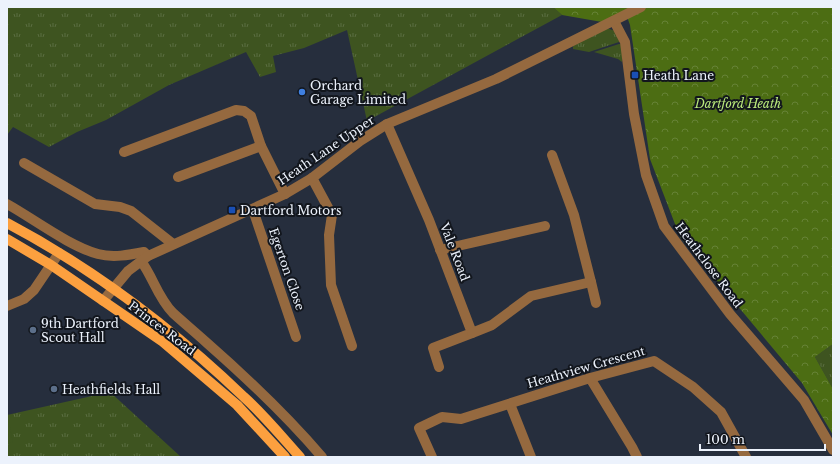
<svg xmlns="http://www.w3.org/2000/svg" width="840" height="464" font-family="'Libre Baskerville',serif">
	<style>
		.grass { fill: url(#grass-tufts) }
		.forest { fill: url(#forest-crowns) }
		.pitch { fill: #3e5420 }
		.lines { fill: none; stroke-linecap: round; stroke-linejoin: round }
		.minor { stroke: #95693f; stroke-width: 10 }
		.major { stroke: #fca03f; stroke-width: 10 }
		.transit-dot { fill: #1a4fb4; stroke: #12161d; stroke-width: 1.5 }
		.shop-dot { fill: #3f7fe0; stroke: #12161d; stroke-width: 1.5 }
		.service-dot { fill: #5c6f8a; stroke: #12161d; stroke-width: 1.5 }
		.labels { text-anchor: middle; dominant-baseline: central; stroke-width: 4; stroke-linejoin: round; paint-order: stroke }
		.poi-label { font-size: 12px; fill: #ecf2fc; stroke: #12161d; text-anchor: start }
		.park-label { font-size: 12px; font-style: italic; fill: #bbeb7c; stroke: #12161d }
		.street-label { font-size: 12px; fill: #ecf2fc; stroke: #12161d }
	</style>
	<defs>
		<pattern id="grass-tufts" width="24" height="20" patternUnits="userSpaceOnUse"><rect width="24" height="20" fill="#3e5420"/><path d="M3 7l-1-3M5 7V3M7 7l1-3M15 17l-1-3M17 17v-4M19 17l1-3" fill="none" stroke="#5a6d41"/></pattern>
		<pattern id="forest-crowns" width="20" height="18" patternUnits="userSpaceOnUse"><rect width="20" height="18" fill="#4c6d13"/><path d="M2 6a3 3 0 1 1 6 0M12 15a3 3 0 1 1 6 0" fill="none" stroke="#668236"/></pattern>
	</defs>
	<rect width="100%" height="100%" fill="#262e3d"/>
	<g class="grass">
		<polygon points="7,7 553,7 562,15 367,121 347,30 304,48 273,56 276,72 260,77 246,52 169,85 106,120 77,132 49,147 13,127 7,135"/>
		<polygon points="607,28 615,31 621,40 619,42 589,52 573,49 573,46"/>
		<polygon points="619,44 622,44 622,62 618,59 594,52"/>
		<polygon points="833,344 833,389 815,357"/>
		<polygon points="110,392 181,457 7,457 7,415"/>
	</g>
	<polygon class="forest" points="553,7 833,7 833,344 815,357 833,389 833,435 802,383 680,237 650,159 630,25 625,11 602,22 562,15"/>
	<polygon class="pitch" points="7,418 8,418 13,442 7,444"/>
	<g class="lines">
		<g class="minor">
			<polyline points="614,21 625,42 634,114 646,175 664,226 730,314 804,400 833,450"/>
			<polyline points="387,124 429,220 472,333 433,348 439,367"/>
			<polyline points="124,152 236,110 244,111 251,116 261,146 285,194"/>
			<polyline points="24,163 95,204 120,207 131,211 173,244"/>
			<polyline points="178,177 261,146"/>
			<polyline points="312,178 332,215 329,235 331,285 352,346"/>
			<path d="M 7,204 C 34,219 69,246 98,254 C 113,258 129,255 144,252 L 148,256"/>
			<polyline points="253,210 296,337"/>
			<polyline points="440,250 545,226"/>
			<path d="M 141,261 C 153,277 158,298 173,313 C 184,323 196,333 207,343 C 248,379 287,416 322,457"/>
			<polyline points="591,282 596,303"/>
			<polyline points="103,301 128,271 148,256 285,194 312,178 360,141 387,124 496,79 641,7"/>
			<polyline points="7,306 24,299 34,290 59,253"/>
			<polyline points="472,333 492,325 531,296 591,282 574,215 552,155"/>
			<polyline points="590,378 632,447 637,457"/>
			<polyline points="510,404 531,457"/>
			<polyline points="432,457 419,428 442,417 461,419 590,378 654,361 693,387 721,412 746,457"/>
		</g>
		<g class="major">
			<path d="M 7,223 C 94,269 173,329 244,397 C 264,415 282,437 300,457"/>
			<polyline points="7,239 51,265 163,342 237,405 285,457"/>
		</g>
	</g>
	<g class="transit-dot">
		<rect x="631" y="71" width="8" height="8" rx="2"/>
		<rect x="228" y="206" width="8" height="8" rx="2"/>
	</g>
	<circle class="shop-dot" cx="302" cy="92" r="4"/>
	<g class="service-dot">
		<circle cx="33" cy="330" r="4"/>
		<circle cx="54" cy="389" r="4"/>
	</g>
	<g class="labels">
		<g class="poi-label">
			<text x="643" y="75">Heath Lane</text>
			<text x="310" y="85">Orchard<tspan x="310" dy="14">Garage Limited</tspan></text>
			<text x="240" y="210">Dartford Motors</text>
			<text x="41" y="323">9th Dartford<tspan x="41" dy="14">Scout Hall</tspan></text>
			<text x="62" y="389">Heathfields Hall</text>
		</g>
		<g class="park-label">
			<text x="738" y="103">Dartford Heath</text>
		</g>
		<g class="street-label">
			<text transform="translate(326 150) rotate(-34)">Heath Lane Upper</text>
			<text transform="translate(455 252) rotate(69)">Vale Road</text>
			<text transform="translate(709 265) rotate(53)">Heathclose Road</text>
			<text transform="translate(287 269) rotate(71)">Egerton Close</text>
			<text transform="translate(162 328) rotate(37)">Princes Road</text>
			<text transform="translate(586 367) rotate(-16)">Heathview Crescent</text>
		</g>
	</g>
	<rect width="840" height="464" fill="none" stroke="#ecf2fc" stroke-width="16"/>
	<path d="M700 444v6h125v-6" fill="none" stroke="#ecf2fc" stroke-width="2"/>
	<text x="706" y="444" font-size="12" fill="#ecf2fc" stroke="#12161d" stroke-width="3" paint-order="stroke">100 m</text>
</svg>
